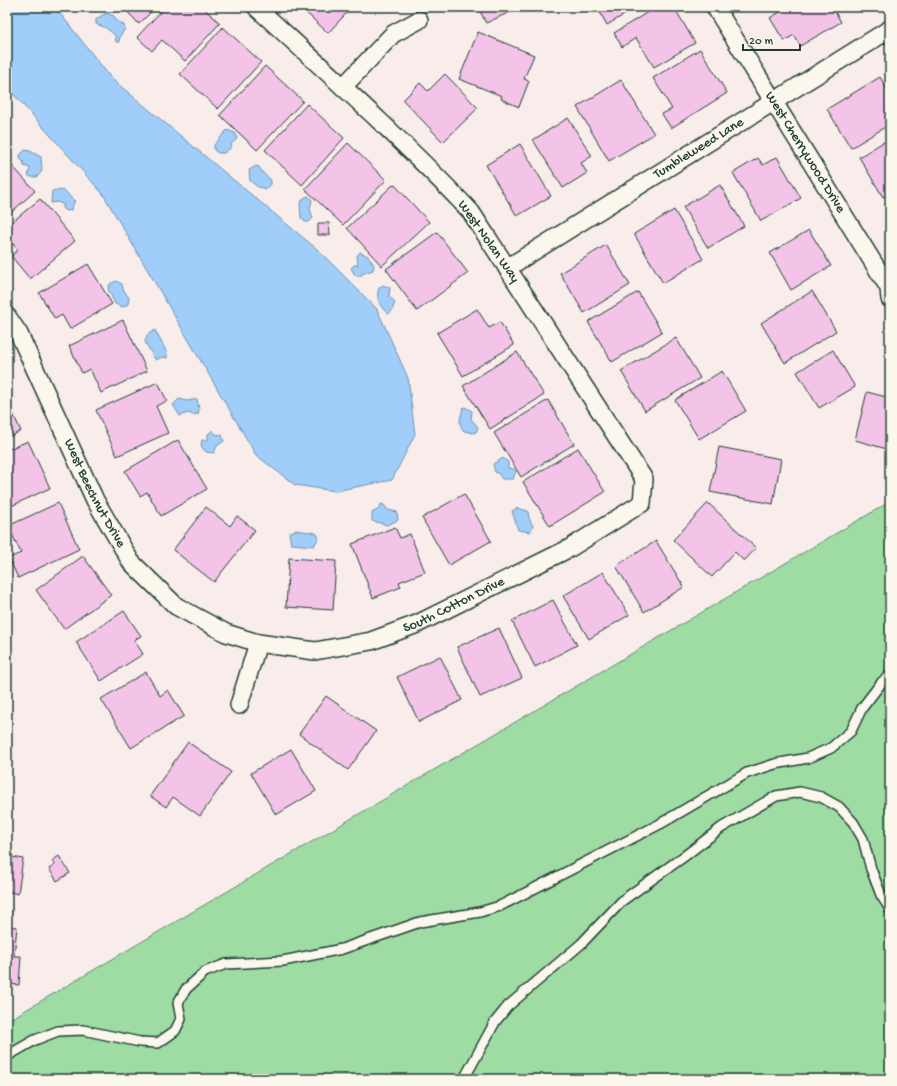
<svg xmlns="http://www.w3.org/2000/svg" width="897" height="1086" font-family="'Gochi Hand',sans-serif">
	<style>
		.green { fill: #9fdca4; stroke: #5f8c6c }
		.water { fill: #a0cdfa; stroke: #6c93ab }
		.building { fill: #f3c4e8; stroke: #1f3d34 }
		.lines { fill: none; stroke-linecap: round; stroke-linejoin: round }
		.service-casing { stroke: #1f3d34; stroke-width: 12 }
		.minor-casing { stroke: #1f3d34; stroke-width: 20 }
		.service { stroke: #fbf7ec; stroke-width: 9 }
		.minor { stroke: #fbf7ec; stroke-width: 17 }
		.labels { text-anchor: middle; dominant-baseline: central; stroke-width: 3.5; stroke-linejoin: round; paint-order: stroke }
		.street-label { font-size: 14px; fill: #1f3d34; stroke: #fbf7ec }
	</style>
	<rect width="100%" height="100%" fill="#f9edeb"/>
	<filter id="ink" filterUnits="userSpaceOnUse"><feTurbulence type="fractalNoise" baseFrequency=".025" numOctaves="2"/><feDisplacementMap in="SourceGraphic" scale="8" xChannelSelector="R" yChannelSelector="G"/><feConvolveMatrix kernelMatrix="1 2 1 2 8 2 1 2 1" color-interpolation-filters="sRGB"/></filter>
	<g filter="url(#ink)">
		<polygon class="green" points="886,504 890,511 890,1079 7,1079 7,1021"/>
		<g class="water">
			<polygon points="7,7 55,7 112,79 318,250 377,309 408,378 415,434 392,480 335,491 295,485 256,455 103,194 7,87"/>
			<polygon points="106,13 114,16 116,20 124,25 125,29 120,36 119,42 116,42 115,35 106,28 96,24 96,19"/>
			<polygon points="227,130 235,133 237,139 231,144 232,147 224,153 218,153 214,150 214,145"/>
			<polygon points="25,150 30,151 41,157 42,171 37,177 30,177 28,175 30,168 24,166 23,161 20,159 20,155"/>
			<polygon points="256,166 259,167 263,173 271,180 271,184 267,189 258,187 250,181 249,170"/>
			<polygon points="57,190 65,191 73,200 75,200 71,210 67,211 62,208 64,205 57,202 51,203 52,191"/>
			<polygon points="308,196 312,200 310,209 313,218 309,222 305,222 301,218 300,203 305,197"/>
			<polygon points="360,252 368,256 374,265 373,270 362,274 360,277 355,275 351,268 354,265 358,265 357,256"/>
			<polygon points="116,281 122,284 123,289 129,298 128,304 123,307 115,304 108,289 110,284"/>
			<path d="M 383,285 L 390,288 L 389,296 L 395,302 L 392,311 L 388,314 C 380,307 375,298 379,288 Z"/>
			<polygon points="155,330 167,353 167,358 162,357 156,360 154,358 145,342 147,335"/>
			<polygon points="179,399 187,401 197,399 199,409 198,414 193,415 188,413 180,416 173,405"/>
			<path d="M 465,407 L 472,411 L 471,419 L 478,427 L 476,432 L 473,433 L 464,431 C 457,423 461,417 463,408 Z"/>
			<polygon points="213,430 215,434 222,435 224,441 217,446 214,453 206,452 201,446 202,440 208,440 208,434"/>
			<polygon points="503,458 508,462 508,468 513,469 516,471 513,479 502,479 498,473 495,472 493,464"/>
			<polygon points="381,504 384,505 388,510 397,512 398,520 387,525 372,521 372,513 379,509"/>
			<polygon points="517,508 528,511 529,518 533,526 530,532 518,530 512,511"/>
			<polygon points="296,530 316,533 319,537 314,546 291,544 289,533"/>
		</g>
		<g class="building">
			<polygon points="123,7 156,7 139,24"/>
			<polygon points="165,7 202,7 220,23 185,61 162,40 152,51 137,37"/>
			<polygon points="300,7 352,7 328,33"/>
			<polygon points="478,7 521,7 486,23"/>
			<polygon points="597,7 637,7 607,25"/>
			<polygon points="656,7 674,7 695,43 654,67 636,38 622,47 614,33"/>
			<polygon points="788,7 832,7 841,22 800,46 794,35 784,41 770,18"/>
			<polygon points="223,27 261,62 218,109 180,74"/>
			<polygon points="478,32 534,55 524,79 529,81 519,107 501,99 502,96 459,79"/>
			<polygon points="700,49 727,93 671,128 662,114 672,109 653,78"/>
			<polygon points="265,66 303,101 257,150 220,115"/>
			<polygon points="445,74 478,108 443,142 403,100 420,83 428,91"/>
			<polygon points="880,77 890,94 890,124 851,148 827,109"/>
			<polygon points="621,80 654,134 609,161 577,107"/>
			<polygon points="307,104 344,138 302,185 265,150"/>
			<polygon points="568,118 592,156 581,163 587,173 563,188 533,140"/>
			<polygon points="890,138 890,193 883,197 859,157"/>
			<polygon points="348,143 386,180 343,225 305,189"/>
			<polygon points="520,144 551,196 517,216 486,165"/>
			<polygon points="777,157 801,198 761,221 733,173 758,158 763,165"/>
			<polygon points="7,160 35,191 7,216"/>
			<polygon points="394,184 429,222 382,266 347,228"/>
			<polygon points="720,185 744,226 708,248 683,207"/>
			<polygon points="40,199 75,241 30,279 11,256 18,250 7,237 7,226"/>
			<polygon points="674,210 703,259 663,283 634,234"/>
			<polygon points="318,223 329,223 330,235 318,235"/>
			<polygon points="809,230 831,266 791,290 770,253"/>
			<polygon points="437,232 468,273 417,311 386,269"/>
			<polygon points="606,245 630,285 584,313 560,273"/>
			<polygon points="88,264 112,304 70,329 62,315 55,319 39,293"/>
			<polygon points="812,291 836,331 785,363 761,323"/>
			<polygon points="638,292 662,332 612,362 588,322"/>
			<polygon points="477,309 489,328 500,322 514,345 463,376 437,333"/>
			<polygon points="123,320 147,371 101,393 90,369 82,373 69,346"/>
			<polygon points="676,338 700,378 645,411 621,371"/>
			<polygon points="833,350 855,387 819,408 797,372"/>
			<polygon points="517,352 544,395 490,429 463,386"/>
			<polygon points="722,371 746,411 699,439 675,400"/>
			<polygon points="158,382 167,401 156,406 168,433 117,456 96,410"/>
			<polygon points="867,392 890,398 890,450 855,440"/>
			<polygon points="548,400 574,444 521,477 494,433"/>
			<polygon points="7,401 21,431 7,438"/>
			<polygon points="178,440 207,489 161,516 147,492 140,496 125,471"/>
			<polygon points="28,441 50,488 7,508 7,450"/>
			<polygon points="719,447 781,459 773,504 710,492"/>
			<polygon points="578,448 605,492 550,526 523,482"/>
			<polygon points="464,494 491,541 449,565 422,518"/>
			<polygon points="58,503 79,549 18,578 9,558 21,553 8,526"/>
			<polygon points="708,503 756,548 744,561 735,552 712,577 673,540"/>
			<polygon points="206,507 230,526 237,516 255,530 214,582 173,550"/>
			<polygon points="395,527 400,538 410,534 425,572 399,582 401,587 373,598 352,544"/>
			<polygon points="656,541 684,587 644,612 616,566"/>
			<polygon points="83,556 111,595 64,629 36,590"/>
			<polygon points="289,558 336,561 333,610 286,607"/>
			<polygon points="603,572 629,615 589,639 563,596"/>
			<polygon points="553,600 577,645 535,667 512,621"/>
			<polygon points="124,611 141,636 134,640 143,654 101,681 76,642"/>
			<polygon points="499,628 522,678 480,697 457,647"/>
			<polygon points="440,656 462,700 419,722 397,677"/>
			<polygon points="146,672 160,696 168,690 184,716 131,748 101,699"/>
			<polygon points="326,696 376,731 348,770 299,734"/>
			<polygon points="188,742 231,772 200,816 173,797 166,807 150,796"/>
			<polygon points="291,749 316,791 276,815 251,773"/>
			<polygon points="7,856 23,859 18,894 7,891"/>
			<polygon points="59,856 70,873 57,881 49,869 55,865 52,861"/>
			<polygon points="7,910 11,911 9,926 17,927 14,956 21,956 19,985 7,984"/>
		</g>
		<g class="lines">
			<g class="service-casing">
				<g id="service">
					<polyline points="7,1056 35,1040 58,1031 83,1030 140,1042 158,1043 175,1031 181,1019 178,1003 186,989 205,972 226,964 283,961 342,949 420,922 480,912 500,906 660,824 747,773 775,764 808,758 831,748 851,731 862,708 882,682 890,675"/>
					<polyline points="464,1079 495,1022 508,1006 581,944 623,900 686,855 721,828 776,796 800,792 821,797 839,807 853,822 863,839 871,869 881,895 890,909"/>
				</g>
			</g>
			<g class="minor-casing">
				<g id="minor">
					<path id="s1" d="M 715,7 L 889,288 L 890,299"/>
					<polyline points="343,87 393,34 419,20"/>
					<path id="s2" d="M 507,268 L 890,29"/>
					<path id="s3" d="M 7,316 L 19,334 L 95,500 L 131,562 L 176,606 L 226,633 L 258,643 L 315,651 L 371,641 L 417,624 L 570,548 L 642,503 L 644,479 L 471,212 C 403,140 329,74 256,7"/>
					<polyline points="239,705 258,643"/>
				</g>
			</g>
			<use href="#service" class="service"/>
			<use href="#minor" class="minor"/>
		</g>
	</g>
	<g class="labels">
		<g class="street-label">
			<text stroke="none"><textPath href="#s2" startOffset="226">Tumbleweed Lane</textPath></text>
			<text stroke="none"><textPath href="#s1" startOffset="171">West Cherrywood Drive</textPath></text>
			<text transform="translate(488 242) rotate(55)">West Nolan Way</text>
			<text stroke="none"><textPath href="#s3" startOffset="198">West Beechnut Drive</textPath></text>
			<text stroke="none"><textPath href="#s3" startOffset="634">South Cotton Drive</textPath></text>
		</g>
	</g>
	<rect width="897" height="1086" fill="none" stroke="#fbf7ec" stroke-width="24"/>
	<rect x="12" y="12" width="873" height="1062" fill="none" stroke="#1f3d34" stroke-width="1.5" filter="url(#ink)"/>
	<path d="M743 44v6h57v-6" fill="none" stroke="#1f3d34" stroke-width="2"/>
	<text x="749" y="44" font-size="12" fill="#1f3d34" stroke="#fbf7ec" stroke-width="3" paint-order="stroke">20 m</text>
</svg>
